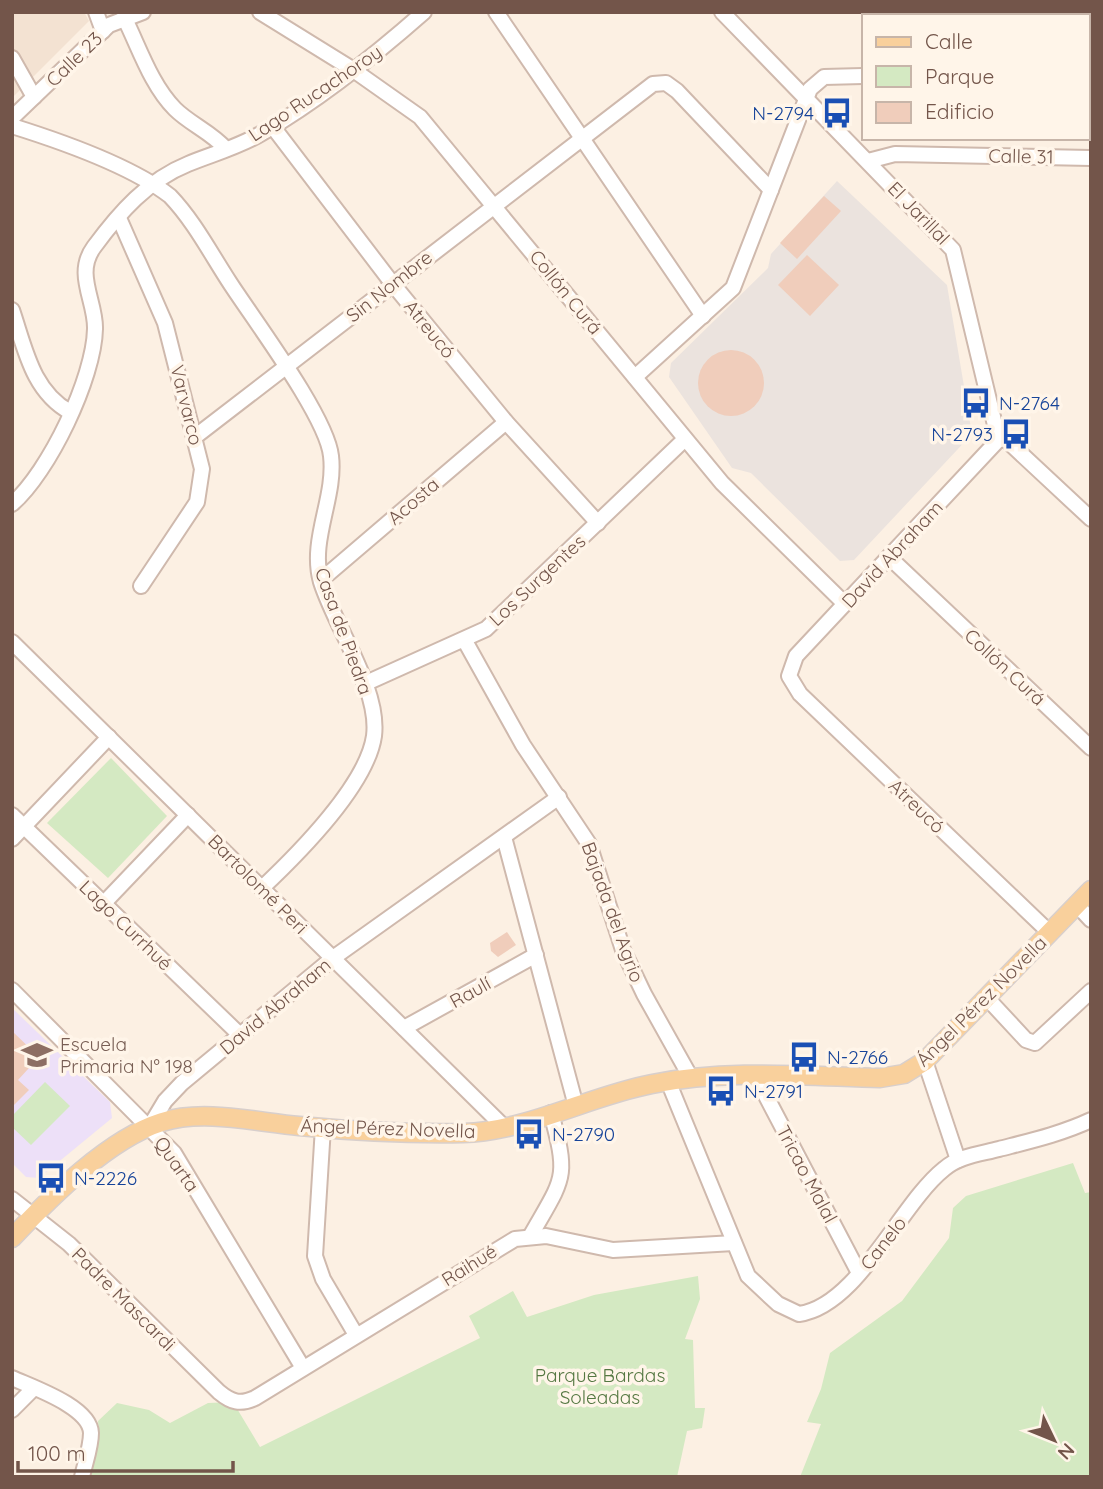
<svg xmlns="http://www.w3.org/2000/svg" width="1103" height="1489" font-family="Quicksand,sans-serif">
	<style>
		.residential { fill: #f3e2d2 }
		.industrial { fill: #ebe3de }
		.education { fill: #ede0f8 }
		.green { fill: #d4e9c2 }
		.building { fill: #f0cdbb }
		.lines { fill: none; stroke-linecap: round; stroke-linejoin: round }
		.minor-casing { stroke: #cfb9ad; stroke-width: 18 }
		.major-casing { stroke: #d8cfcc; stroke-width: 21 }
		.minor { stroke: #fff; stroke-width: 14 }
		.major { stroke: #f9d09c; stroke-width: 18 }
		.labels { text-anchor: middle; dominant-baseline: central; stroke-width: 7; stroke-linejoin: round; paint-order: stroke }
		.street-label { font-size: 19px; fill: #73554a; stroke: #fff5e9 }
		.transit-label { font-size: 19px; fill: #164399; stroke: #fff5e9; text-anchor: start }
		.education-label { font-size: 19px; fill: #785e54; stroke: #fff5e9; text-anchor: start }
		.park-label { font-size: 19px; fill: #557842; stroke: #fff5e9 }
	</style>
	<rect width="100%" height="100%" fill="#fcf0e3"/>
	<polygon class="residential" points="12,12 84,12 89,21 12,98"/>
	<polygon class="industrial" points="837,181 947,285 972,434 854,560 840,561 751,473 732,468 669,377 671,363 768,268 771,254"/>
	<polygon class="education" points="12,1008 110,1102 112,1118 39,1178 26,1177 12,1163"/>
	<g class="green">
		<polygon points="111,758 167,816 108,878 47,823"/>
		<polygon points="45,1082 70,1106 31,1145 12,1127 12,1116"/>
		<polygon points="1073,1163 1085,1193 1091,1192 1091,1477 800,1477 821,1424 807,1422 821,1389 830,1353 902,1301 949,1238 953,1208 966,1196"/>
		<polygon points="698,1276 700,1299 685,1339 693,1340 695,1408 705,1408 702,1428 687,1431 677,1477 90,1477 99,1434 98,1421 117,1403 149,1410 170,1423 208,1403 233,1402 260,1447 480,1338 469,1316 513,1291 527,1317 594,1295"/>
	</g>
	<g class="building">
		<polygon points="824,196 841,211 797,259 780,243"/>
		<polygon points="807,255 839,285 810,316 778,285"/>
		<circle cx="731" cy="383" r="33"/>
		<polygon points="507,932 516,945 498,957 491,951 490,943"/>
		<polygon points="12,1031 39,1057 18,1080 29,1090 12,1107"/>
	</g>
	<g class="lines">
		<g class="minor-casing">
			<g id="minor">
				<polyline points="96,12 103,31"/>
				<polyline points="260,12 352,69 420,117 722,483 845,604"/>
				<polyline points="496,12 703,316"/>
				<polyline points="722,12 953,250 995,425 1002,436 1091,519"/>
				<path d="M 124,17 C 139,47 151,85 175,109 C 190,124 211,132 226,149"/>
				<polyline points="12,58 34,97"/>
				<polyline points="1087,78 1091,78"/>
				<polyline points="12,118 109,25 143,12"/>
				<path d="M 12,126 C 60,141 130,165 170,196 C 194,221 211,254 230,283 C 254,320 327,417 331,456 C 336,498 309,540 321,582 C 335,627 380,689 374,736 C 367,785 297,855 262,888"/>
				<polyline points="273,127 392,283 506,422 598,523"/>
				<polyline points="868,161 895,154 1091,158"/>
				<polyline points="119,218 165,323 202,469 197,502 141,586"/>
				<path d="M 12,310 C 25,348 32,391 70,412"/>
				<polyline points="635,377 733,288 810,89 824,77 863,76"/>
				<polyline points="196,436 653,84 666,83 677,91 771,190"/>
				<polyline points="1002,436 796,656 789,676 800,694 1050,933"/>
				<path d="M 12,504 C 49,472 94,378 95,329 C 96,301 74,274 94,247 C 119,213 148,180 188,164 C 212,154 239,147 262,133 C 319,100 374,56 424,12"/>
				<polyline points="889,557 1091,748"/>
				<polyline points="321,580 506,422"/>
				<polyline points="465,641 523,745 589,844 623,950 644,994 691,1078"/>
				<polyline points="12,642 503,1126"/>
				<polyline points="364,684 486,629 685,439"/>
				<polyline points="12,815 240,1035"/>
				<polyline points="504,837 576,1106"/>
				<polyline points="12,839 109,737"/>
				<polyline points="104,903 188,815"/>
				<polyline points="1077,905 1091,920"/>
				<polyline points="12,990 174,1153 303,1368"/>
				<polyline points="987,998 1026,1040 1035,1043 1091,991"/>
				<polyline points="404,1028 536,955"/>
				<polyline points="925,1061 958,1160"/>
				<polyline points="755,1075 859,1273"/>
				<path d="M 668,1081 L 748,1276 L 778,1304 L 799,1314 C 858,1306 900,1204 944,1169 C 959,1156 980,1154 999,1149 C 1030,1141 1061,1134 1091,1120"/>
				<polyline points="150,1126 165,1101 182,1083 333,958 559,797"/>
				<polyline points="323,1127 315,1256 323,1279 356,1335"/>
				<path d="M 12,1199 L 69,1244 L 219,1392 C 231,1402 240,1405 255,1398 L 515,1239 L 546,1236 L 613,1250 L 734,1243"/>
				<path d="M 531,1235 C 564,1177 569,1179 551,1113"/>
				<path d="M 12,1378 C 34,1388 90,1407 91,1433 C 91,1447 85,1463 82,1477"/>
				<polyline points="12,1410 34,1388"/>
			</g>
		</g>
		<g class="major-casing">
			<path id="major" d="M 12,1238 C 51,1197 108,1139 162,1122 C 203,1109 256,1122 299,1126 C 352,1131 409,1134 463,1133 C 528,1131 589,1096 652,1084 C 727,1069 804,1076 880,1078 L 904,1074 L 925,1061 L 1091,890"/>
		</g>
		<use href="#minor" class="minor"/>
		<use href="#major" class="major"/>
	</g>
	<defs>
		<g id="bus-bare" transform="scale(2.415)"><path d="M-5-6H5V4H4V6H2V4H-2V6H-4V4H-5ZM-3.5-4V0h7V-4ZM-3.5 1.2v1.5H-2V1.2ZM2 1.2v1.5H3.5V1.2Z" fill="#1a4fb4" stroke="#fff5e9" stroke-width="2.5" paint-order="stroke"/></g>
		<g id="school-bare" transform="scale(2.415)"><path d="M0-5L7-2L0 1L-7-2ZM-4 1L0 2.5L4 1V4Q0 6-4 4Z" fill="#8d6e63" stroke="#fff5e9" stroke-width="2.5" paint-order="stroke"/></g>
	</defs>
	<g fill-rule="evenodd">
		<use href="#bus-bare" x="837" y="113"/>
		<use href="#bus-bare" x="976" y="403"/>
		<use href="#bus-bare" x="1016" y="434"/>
		<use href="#school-bare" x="37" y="1055"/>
		<use href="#bus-bare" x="804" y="1057"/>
		<use href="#bus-bare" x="721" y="1091"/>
		<use href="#bus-bare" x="529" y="1134"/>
		<use href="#bus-bare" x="51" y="1178"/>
	</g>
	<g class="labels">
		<g class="street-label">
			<text transform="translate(74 59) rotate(-44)">Calle 23</text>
			<text transform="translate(315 93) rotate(-34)">Lago Rucachoroy</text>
			<text transform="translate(1021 156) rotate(1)">Calle 31</text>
			<text transform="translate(919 213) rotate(46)">El Jarillal</text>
			<text transform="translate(389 286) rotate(-38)">Sin Nombre</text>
			<text transform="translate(566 292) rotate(51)">Collón Curá</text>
			<text transform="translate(430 329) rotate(51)">Atreucó</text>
			<text transform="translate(187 405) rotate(76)">Varvarco</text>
			<text transform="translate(413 501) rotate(-41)">Acosta</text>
			<text transform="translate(892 554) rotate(-47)">David Abraham</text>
			<text transform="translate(537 580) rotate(-43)">Los Surgentes</text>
			<text transform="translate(344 631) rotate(70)">Casa de Piedra</text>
			<text transform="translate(1005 667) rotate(43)">Collón Curá</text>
			<text transform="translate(917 806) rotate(44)">Atreucó</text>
			<text transform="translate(258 884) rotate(45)">Bartolomé Peri</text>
			<text transform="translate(613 912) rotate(70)">Bajada del Agrio</text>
			<text transform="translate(126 925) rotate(44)">Lago Currhué</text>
			<text transform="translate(470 992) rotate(-29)">Raulí</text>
			<text transform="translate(981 1001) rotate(-45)">Ángel Pérez Novella</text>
			<text transform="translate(275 1006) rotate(-40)">David Abraham</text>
			<text transform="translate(388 1128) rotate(2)">Ángel Pérez Novella</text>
			<text transform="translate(177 1164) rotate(55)">Quarta</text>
			<text transform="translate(807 1174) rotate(62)">Tricao Malal</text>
			<text transform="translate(883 1243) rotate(-52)">Canelo</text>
			<text transform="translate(469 1265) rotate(-32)">Raihué</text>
			<text transform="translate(124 1299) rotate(45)">Padre Mascardi</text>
		</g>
		<g class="transit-label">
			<text x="814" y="113" text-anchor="end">N-2794</text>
			<text x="999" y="403">N-2764</text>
			<text x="993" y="434" text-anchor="end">N-2793</text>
			<text x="827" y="1057">N-2766</text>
			<text x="744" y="1091">N-2791</text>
			<text x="552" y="1134">N-2790</text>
			<text x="74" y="1178">N-2226</text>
		</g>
		<g class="education-label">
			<text x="60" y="1044">Escuela<tspan x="60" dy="22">Primaria N° 198</tspan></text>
		</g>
		<g class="park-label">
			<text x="600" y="1375">Parque Bardas<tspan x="600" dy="22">Soleadas</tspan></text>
		</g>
	</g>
	<rect width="1103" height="1489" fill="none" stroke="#73554a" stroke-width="28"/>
	<rect x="862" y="14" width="228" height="126" fill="#fff5e9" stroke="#c7b5a9" stroke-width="2"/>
	<rect x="876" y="37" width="35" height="10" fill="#f9d09c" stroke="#c7b5a9" stroke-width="2"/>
	<text x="925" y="49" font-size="21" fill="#73554a">Calle</text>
	<rect x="876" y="66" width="35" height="21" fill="#d4e9c2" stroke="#c7b5a9" stroke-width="2"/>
	<text x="925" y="84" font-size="21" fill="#73554a">Parque</text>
	<rect x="876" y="102" width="35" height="21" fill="#f0cdbb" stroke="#c7b5a9" stroke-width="2"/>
	<text x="925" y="119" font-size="21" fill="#73554a">Edificio</text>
	<g transform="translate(1054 1440) rotate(133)" stroke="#fff5e9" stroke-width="5" paint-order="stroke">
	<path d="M0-5L12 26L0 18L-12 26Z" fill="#73554a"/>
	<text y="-10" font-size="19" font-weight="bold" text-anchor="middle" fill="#73554a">N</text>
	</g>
	<path d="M18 1461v10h215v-10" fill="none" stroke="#73554a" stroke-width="3.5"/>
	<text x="28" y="1461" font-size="21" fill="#73554a" stroke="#fff5e9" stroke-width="5" paint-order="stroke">100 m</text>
</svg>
